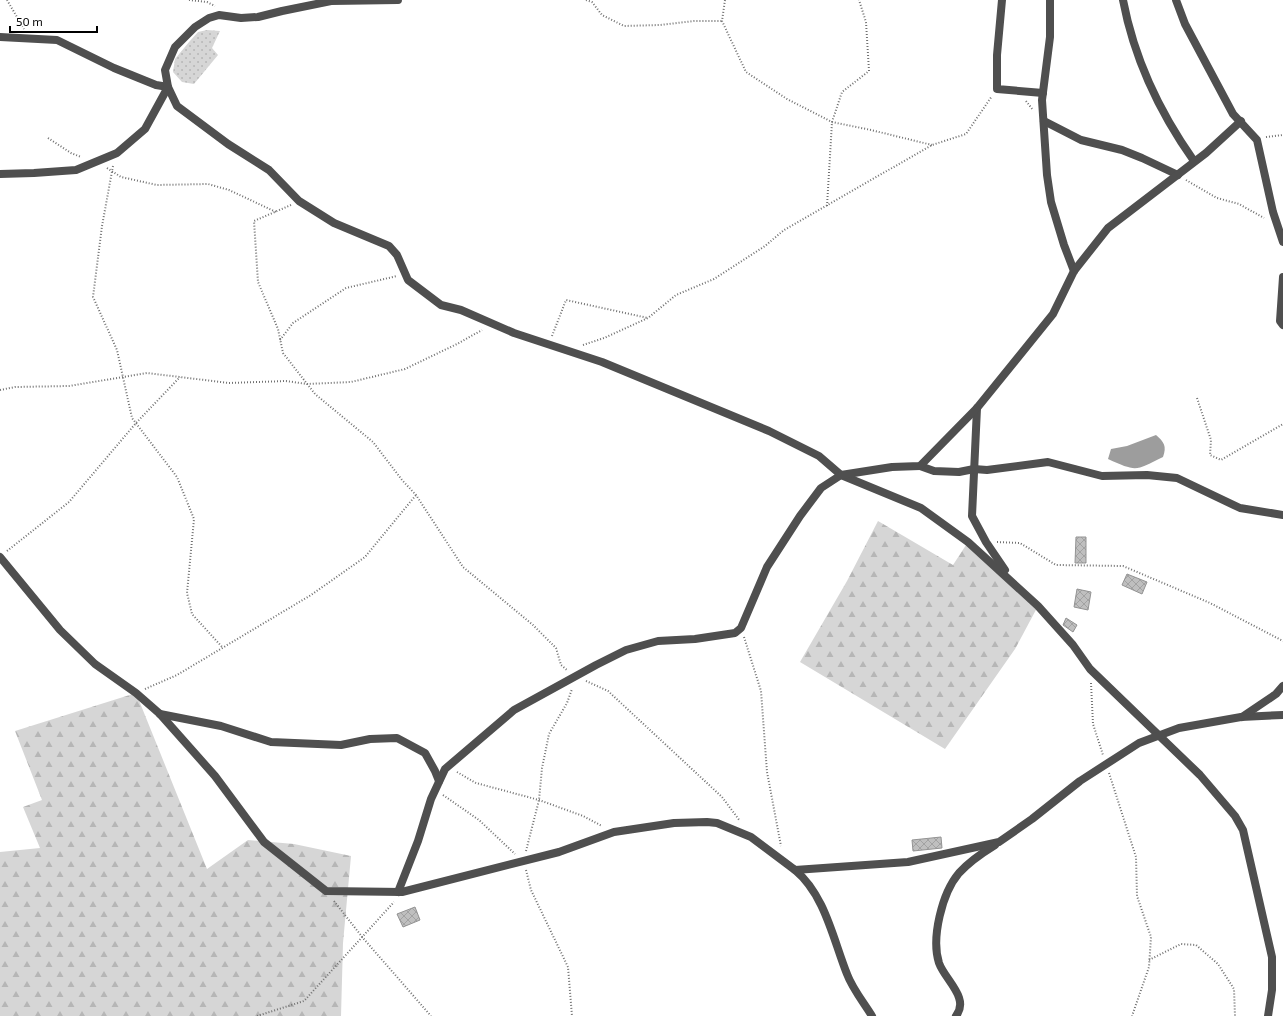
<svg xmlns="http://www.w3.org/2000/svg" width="1283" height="1016" font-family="'Exo 2',sans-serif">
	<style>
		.grass { fill: url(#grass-dots) }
		.forest { fill: url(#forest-firs) }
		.water { fill: #9d9d9d }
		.building { fill: url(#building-cross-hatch); stroke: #939393 }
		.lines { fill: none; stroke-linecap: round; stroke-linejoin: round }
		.path { stroke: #717171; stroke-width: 2; stroke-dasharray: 1 2; stroke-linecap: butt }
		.minor { stroke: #4f4f4f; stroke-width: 8 }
	</style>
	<defs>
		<pattern id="grass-dots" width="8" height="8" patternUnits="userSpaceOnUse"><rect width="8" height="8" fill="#d6d6d6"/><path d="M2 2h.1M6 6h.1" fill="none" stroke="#b6b6b6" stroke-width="1.8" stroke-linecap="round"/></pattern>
		<pattern id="forest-firs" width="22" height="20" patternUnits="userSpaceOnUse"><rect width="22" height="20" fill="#d6d6d6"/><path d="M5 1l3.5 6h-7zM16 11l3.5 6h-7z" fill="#b6b6b6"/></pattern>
		<pattern id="building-cross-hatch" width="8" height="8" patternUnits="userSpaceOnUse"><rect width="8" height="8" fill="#bfbfbf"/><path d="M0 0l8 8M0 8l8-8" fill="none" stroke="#a2a2a2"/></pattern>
	</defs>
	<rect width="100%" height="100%" fill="#fff"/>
	<polygon class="grass" points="207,30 220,31 212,48 218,55 194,84 182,82 173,72 175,59 189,42 198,32"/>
	<g class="forest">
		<polygon points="878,521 953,565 968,542 1038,606 1015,649 945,749 800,662 847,581"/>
		<polygon points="136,693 207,869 248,840 294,844 351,856 343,943 341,1016 0,1016 0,852 40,848 23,807 42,800 15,731"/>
	</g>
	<path class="water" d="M 1156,435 C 1164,442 1167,446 1163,457 C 1135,471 1137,472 1108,459 L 1111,449 L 1127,446 Z"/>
	<g class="building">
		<polygon points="1076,537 1086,537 1086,563 1075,563"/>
		<polygon points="1127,574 1147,582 1142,594 1122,585"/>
		<polygon points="1077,589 1091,592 1088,610 1074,607"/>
		<polygon points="1066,618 1077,625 1073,632 1063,625"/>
		<polygon points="941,837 942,848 913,851 912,840"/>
		<polygon points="415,907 420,920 403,927 397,914"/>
	</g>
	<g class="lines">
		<g class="path">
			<polyline points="7,0 24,29"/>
			<polyline points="189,0 207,2 215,6"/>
			<polyline points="586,0 592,2 602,15 624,26 660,25 694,21 722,21"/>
			<polyline points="725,0 722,21 746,72 787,99 832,122 871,130 932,145"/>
			<polyline points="1026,101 1033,110"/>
			<polyline points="1266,137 1283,135"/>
			<polyline points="48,138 71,153 81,157"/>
			<polyline points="113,166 102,226 93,297 117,350 132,418 177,477 194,519 187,593 192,614 223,648"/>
			<polyline points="107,168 121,177 157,185 208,184 229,190 276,212"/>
			<polyline points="1186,180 1217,198 1239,204 1264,218"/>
			<polyline points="291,205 254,221 258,282 278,329 283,353 315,394 373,442 402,480 416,495 463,567 533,625 556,648 561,665 567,670"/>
			<polyline points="827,206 832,122 842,92 869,71 866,22 859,0"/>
			<polyline points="552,336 566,300 648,318"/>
			<polyline points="280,340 293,323 346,288 397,276"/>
			<polyline points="583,345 604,338 648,318 676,295 714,279 765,246 784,230 932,145 966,134 992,96"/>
			<polyline points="0,390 15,387 69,386 147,373 229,383 286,381 307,384 351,382 405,369 457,344 482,330"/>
			<polyline points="1197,398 1211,440 1210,455 1221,460 1283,424"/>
			<polyline points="997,542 1020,543 1056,565 1123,566 1210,603 1283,641"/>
			<polyline points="7,551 69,502 136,423 180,377"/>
			<polyline points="744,637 761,691 767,772 781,846"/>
			<polyline points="586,681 608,691 722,797 740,821"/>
			<polyline points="1091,683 1093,724 1103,755"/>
			<polyline points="145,689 177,675 311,595 365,557 416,495"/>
			<polyline points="457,772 476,783 539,800 583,816 602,826"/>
			<polyline points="1109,773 1136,857 1137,896 1151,937 1149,967 1132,1016"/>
			<polyline points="443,795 479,820 515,854"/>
			<polyline points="526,851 539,800 542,768 549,734 567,703 572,689"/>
			<polyline points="526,870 531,890 568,967 572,1016"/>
			<polyline points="334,901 363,938 431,1016"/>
			<polyline points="1149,960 1181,944 1196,945 1218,964 1234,989 1235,1016"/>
			<polyline points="257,1016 304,1001 394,902"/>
		</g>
		<g class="minor">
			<polyline points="1002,0 997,55 997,89 1043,93"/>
			<polyline points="1050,0 1050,37 1042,100 1047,175 1051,202 1064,245 1074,271"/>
			<path d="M 1123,0 C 1134,58 1160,113 1194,161"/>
			<polyline points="1176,0 1185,24 1233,114 1257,140 1273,212 1283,242"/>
			<polyline points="0,37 57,40 114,68 156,85 168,87 177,106 228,144 269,170 299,201 334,223 389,246 397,255 408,280 441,305 461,310 514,333 602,362 769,431 819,456 841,475 921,508 968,542 1038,606 1073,645 1090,669 1200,775 1235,816 1243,830 1272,957 1272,990 1268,1016"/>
			<polyline points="1044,121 1081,140 1122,150 1142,158 1178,175"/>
			<polyline points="0,174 34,173 76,170 117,153 145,129 168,87 165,70 175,47 195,27 209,18 219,15 241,18 258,17 282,11 331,1 398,0"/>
			<polyline points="1283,277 1280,321 1283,325"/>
			<polyline points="977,408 972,516 986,542 1005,570"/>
			<polyline points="920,466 934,471 959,472 974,469 987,470 1048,462 1102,476 1147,475 1177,478 1240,508 1283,515"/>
			<polyline points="0,557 60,630 95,664 136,693 160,714 215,776 264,842 326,891 402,892 559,852 614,832 674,823 707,822 717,823 751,837 795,870 908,862 999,842 1032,819 1080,781 1139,743 1179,728 1241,717 1283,715"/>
			<polyline points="160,714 221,726 271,742 341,745 370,739 397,738 425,753 435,771 439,781"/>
			<polyline points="1242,717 1276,694 1283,686"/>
			<path d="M 795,870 C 825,895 833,939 847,974 C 852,988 864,1003 872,1016"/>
			<polyline points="398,892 418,841 431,799 445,769 514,710 596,665 626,650 658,641 695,639 735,633 741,628 767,567 800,516 821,488 841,475 892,467 920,466 977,408 1053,314 1074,271 1108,228 1206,153 1241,121"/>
			<path d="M 956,1016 C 970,998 945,980 939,963 C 931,938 942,893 959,873 C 969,862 982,853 995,845"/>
		</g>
	</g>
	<path d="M10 26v6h87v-6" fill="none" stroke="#000000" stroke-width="2"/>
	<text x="16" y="26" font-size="12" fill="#000000" stroke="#ffffff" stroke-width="3" paint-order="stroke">50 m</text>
</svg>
